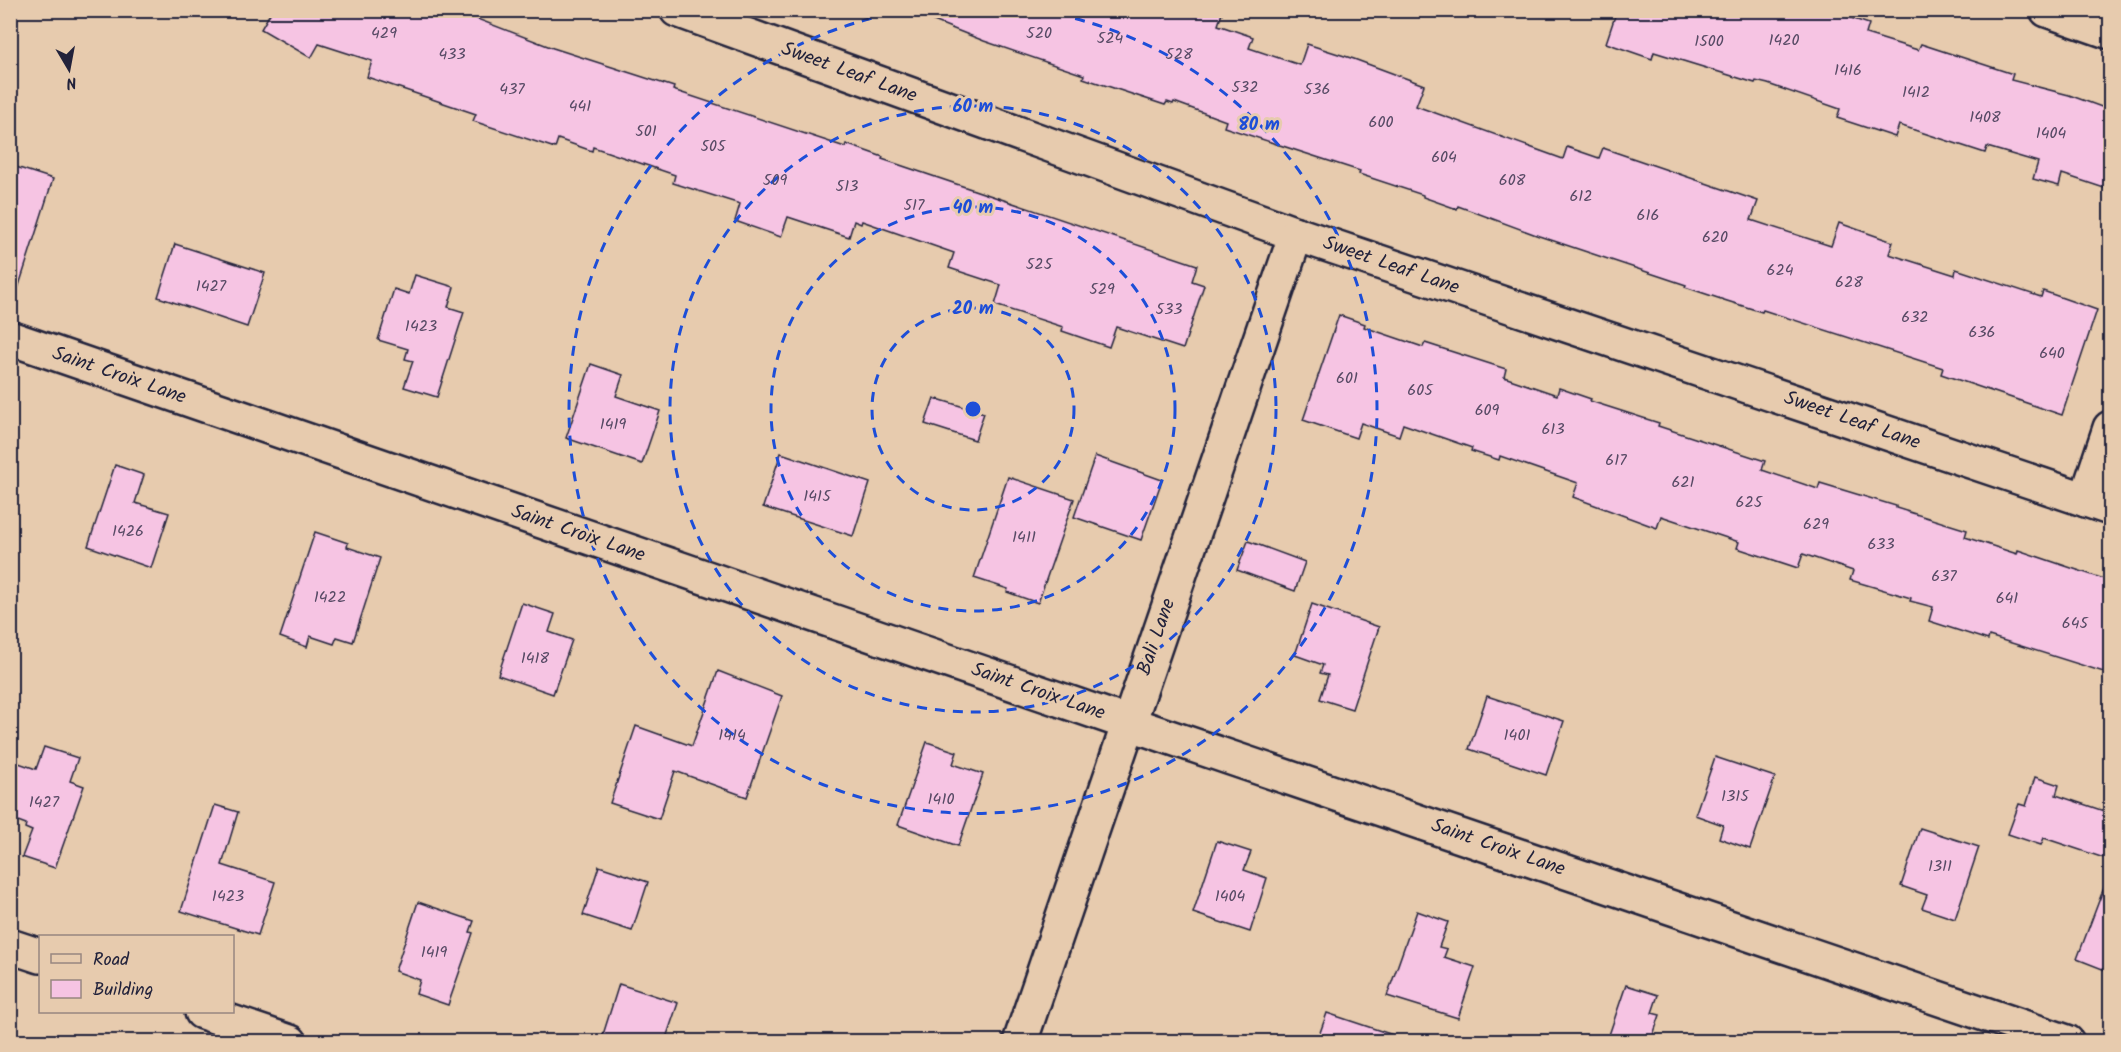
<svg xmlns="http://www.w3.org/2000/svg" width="2121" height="1052" font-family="Kalam,sans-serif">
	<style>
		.building { fill: #f6c4e3; stroke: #22223b; stroke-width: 1.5 }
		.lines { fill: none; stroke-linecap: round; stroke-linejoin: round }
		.street-casing { stroke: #22223b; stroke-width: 38 }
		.street { stroke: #e7cbae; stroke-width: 33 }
		.ring { fill: none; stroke: #1d4ed8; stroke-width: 3; stroke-dasharray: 10 8 }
		.labels { text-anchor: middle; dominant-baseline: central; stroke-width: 6; stroke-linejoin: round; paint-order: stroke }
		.number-label { font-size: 16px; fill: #574a65 }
		.street-label { font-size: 20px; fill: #22223b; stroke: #e7cbae }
		.centre { fill: #1d4ed8; stroke: #e7cbae; stroke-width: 3 }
		.ring-label { font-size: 18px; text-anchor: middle; font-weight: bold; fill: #1d4ed8; stroke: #e7cbae; stroke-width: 6; stroke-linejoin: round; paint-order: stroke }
	</style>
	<rect width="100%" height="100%" fill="#e7cbae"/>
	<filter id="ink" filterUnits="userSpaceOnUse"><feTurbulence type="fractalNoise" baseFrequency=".0167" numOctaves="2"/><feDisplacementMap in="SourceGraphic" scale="12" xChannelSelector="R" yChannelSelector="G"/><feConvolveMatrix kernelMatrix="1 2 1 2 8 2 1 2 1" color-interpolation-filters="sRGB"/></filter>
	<g filter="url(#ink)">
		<g class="building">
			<polygon points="272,10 454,10 553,48 674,87 673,90 845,147 846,144 883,157 882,159 1197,265 1192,281 1204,285 1183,349 1116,327 1109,347 1062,331 1063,327 995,305 1001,285 949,268 954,253 862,221 861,224 854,221 849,237 788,217 781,237 735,221 740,204 673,183 675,175 593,147 592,151 558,139 555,148 473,121 476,114 367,77 372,61 319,44 311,58 261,29"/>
			<polygon points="911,10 1223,10 1218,25 1253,37 1249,48 1300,65 1307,44 1354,59 1424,85 1416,106 1563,159 1567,147 1599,158 1603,148 1758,201 1751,220 1831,246 1839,223 1893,242 1889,254 1955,275 1956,269 2041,297 2043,291 2097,310 2062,415 1941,374 1943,368 1763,310 1762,312 1724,300 1685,287 1686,285 1539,236 1458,206 1457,209 1423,197 1423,195 1359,174 1360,171 1224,127 1226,121 1174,102 1173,104 1167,102 1165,105 1083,78 1084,75 984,41 911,12"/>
			<polygon points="1617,10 1827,10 1869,24 1866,34 1918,50 1921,44 2013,74 2011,80 2069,95 2110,110 2110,190 2062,174 2059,186 2033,179 2038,162 1987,147 1985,153 1899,125 1895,137 1837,118 1840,109 1768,84 1756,81 1755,83 1654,52 1652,59 1606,43"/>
			<polygon points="10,165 53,179 16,295 10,294"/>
			<polygon points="175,244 265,273 247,327 158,297"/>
			<polygon points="415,275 454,287 448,307 464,312 437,397 404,387 413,361 405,359 408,349 378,340 394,289 409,294"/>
			<polygon points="1339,315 1365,324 1364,327 1423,347 1425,343 1506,369 1504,377 1557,395 1559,388 1591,399 1590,401 1659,423 1658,426 1765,461 1762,470 1818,489 1820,483 1896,506 1896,508 1967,530 1965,537 2017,554 2018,550 2110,581 2110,674 1989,636 1988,640 1929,621 1933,607 1910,601 1911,598 1850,580 1853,571 1803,554 1798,568 1737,548 1739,542 1661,516 1657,528 1573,497 1578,483 1500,456 1499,460 1471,451 1472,448 1403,424 1399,436 1361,423 1356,438 1303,420"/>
			<polygon points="591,364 623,375 616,396 660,411 642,464 566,438"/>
			<polygon points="934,398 984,413 975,440 925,424"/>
			<polygon points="781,453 870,483 853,536 763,507"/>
			<polygon points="1095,456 1162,480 1141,540 1074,517"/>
			<polygon points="115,465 144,475 135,503 169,513 151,568 88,546"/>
			<polygon points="1008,477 1074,499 1038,603 1007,592 1008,589 974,578"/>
			<polygon points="315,532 348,543 347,547 380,558 353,642 337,637 334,644 310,636 307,647 280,637"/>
			<polygon points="1248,541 1305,562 1295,591 1237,570"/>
			<polygon points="522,603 555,614 549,632 572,640 553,694 498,675"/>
			<polygon points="1312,604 1379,627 1352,709 1320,699 1328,675 1320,673 1323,665 1295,655"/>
			<polygon points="718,671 782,696 747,797 675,771 659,819 610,803 636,726 692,746"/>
			<polygon points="1487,696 1564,721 1546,775 1469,749"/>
			<polygon points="927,742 957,752 953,764 983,774 958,846 898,825"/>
			<polygon points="44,747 78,758 70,781 84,786 55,868 22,857 32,831 25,828 26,824 10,818 10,760 36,769"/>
			<polygon points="1715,757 1775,777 1750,849 1719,838 1723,825 1695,815"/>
			<polygon points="2035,777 2059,785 2056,795 2110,813 2110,860 2044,838 2041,845 2008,834 2019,804 2026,806"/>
			<polygon points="215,805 238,812 222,865 275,882 258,935 181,911"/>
			<polygon points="1920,828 1979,847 1955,919 1922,908 1927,895 1901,886"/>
			<polygon points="1217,841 1251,852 1244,870 1267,878 1250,932 1193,913"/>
			<polygon points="599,866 648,882 632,931 583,915"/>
			<polygon points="2108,877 2110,878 2110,972 2077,959"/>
			<polygon points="418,902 474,921 470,932 473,933 448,1005 416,994 420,980 395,971"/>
			<polygon points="1417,911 1448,922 1439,947 1447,949 1444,957 1475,967 1458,1018 1387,996"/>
			<polygon points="619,984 678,1003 665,1041 601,1041"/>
			<polygon points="1626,985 1658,995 1652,1013 1660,1015 1651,1041 1607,1041"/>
			<polygon points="1327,1013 1399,1037 1398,1041 1317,1041"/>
		</g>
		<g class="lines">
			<g class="street-casing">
				<g id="street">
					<polyline points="677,10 1296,234 2110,508"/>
					<polyline points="2047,10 2110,32"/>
					<polyline points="10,338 1128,723 2067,1042"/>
					<polyline points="2086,500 2110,428"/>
					<polyline points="10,946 40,956"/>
					<polyline points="202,1012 290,1042"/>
					<polyline points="1020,1042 1296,234"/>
				</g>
			</g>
			<use href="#street" class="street"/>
		</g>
	</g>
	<g class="ring">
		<circle cx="973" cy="409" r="101"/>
		<circle cx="973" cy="409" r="202"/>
		<circle cx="973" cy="409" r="303"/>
		<path d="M1040 11A404 404 0 1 1 906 11"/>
	</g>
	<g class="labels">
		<g class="number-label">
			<text x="384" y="33">429</text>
			<text x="1039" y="33">520</text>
			<text x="1110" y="38">524</text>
			<text x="1784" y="40">1420</text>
			<text x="1709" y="41">1500</text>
			<text x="452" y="54">433</text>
			<text x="1179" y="54">528</text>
			<text x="1848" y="70">1416</text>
			<text x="1245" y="87">532</text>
			<text x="512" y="89">437</text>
			<text x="1317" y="89">536</text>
			<text x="1916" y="92">1412</text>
			<text x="580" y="106">441</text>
			<text x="1985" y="117">1408</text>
			<text x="1381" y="122">600</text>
			<text x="646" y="131">501</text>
			<text x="2051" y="133">1404</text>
			<text x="713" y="146">505</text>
			<text x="1444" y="157">604</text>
			<text x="775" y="180">509</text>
			<text x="1512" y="180">608</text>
			<text x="847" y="186">513</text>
			<text x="1581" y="196">612</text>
			<text x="914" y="205">517</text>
			<text x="1648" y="215">616</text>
			<text x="1715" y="237">620</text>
			<text x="1039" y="264">525</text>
			<text x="1780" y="270">624</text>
			<text x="1849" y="282">628</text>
			<text x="211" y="286">1427</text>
			<text x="1102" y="289">529</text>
			<text x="1169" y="309">533</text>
			<text x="1915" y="317">632</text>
			<text x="421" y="326">1423</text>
			<text x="1982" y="332">636</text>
			<text x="2052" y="353">640</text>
			<text x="1347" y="378">601</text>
			<text x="1420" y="390">605</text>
			<text x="1487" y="410">609</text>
			<text x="613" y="424">1419</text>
			<text x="1553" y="429">613</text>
			<text x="1616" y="460">617</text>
			<text x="1683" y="482">621</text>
			<text x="817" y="496">1415</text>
			<text x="1749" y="502">625</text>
			<text x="1816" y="524">629</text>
			<text x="128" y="531">1426</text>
			<text x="1024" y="537">1411</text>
			<text x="1881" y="544">633</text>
			<text x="1944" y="576">637</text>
			<text x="330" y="597">1422</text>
			<text x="2007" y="598">641</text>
			<text x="2075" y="623">645</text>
			<text x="535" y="658">1418</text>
			<text x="732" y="735">1414</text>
			<text x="1517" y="735">1401</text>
			<text x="1735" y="796">1315</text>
			<text x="941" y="799">1410</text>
			<text x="44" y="802">1427</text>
			<text x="1940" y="866">1311</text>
			<text x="228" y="896">1423</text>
			<text x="1230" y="896">1404</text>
			<text x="434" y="952">1419</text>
		</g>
		<g class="street-label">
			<text transform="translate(849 73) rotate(20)">Sweet Leaf Lane</text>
			<text transform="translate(1391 266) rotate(19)">Sweet Leaf Lane</text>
			<text transform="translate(119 376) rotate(19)">Saint Croix Lane</text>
			<text transform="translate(1852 421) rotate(19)">Sweet Leaf Lane</text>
			<text transform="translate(578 534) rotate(19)">Saint Croix Lane</text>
			<text transform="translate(1157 637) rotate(-71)">Bali Lane</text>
			<text transform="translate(1038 692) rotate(19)">Saint Croix Lane</text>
			<text transform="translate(1498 848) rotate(19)">Saint Croix Lane</text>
		</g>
	</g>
	<circle cx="973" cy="409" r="9" class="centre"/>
	<g class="ring-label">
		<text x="973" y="112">60 m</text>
		<text x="1259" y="130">80 m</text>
		<text x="973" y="213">40 m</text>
		<text x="973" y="314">20 m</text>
	</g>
	<rect width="2121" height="1052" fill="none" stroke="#e7cbae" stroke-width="36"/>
	<rect x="18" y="18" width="2085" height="1016" fill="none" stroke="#22223b" stroke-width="2" filter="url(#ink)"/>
	<rect x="39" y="935" width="195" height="78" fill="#e7cbae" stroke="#988780" stroke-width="1.5"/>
	<rect x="51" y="954" width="30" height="9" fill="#e7cbae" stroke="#988780" stroke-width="1.5"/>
	<text x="93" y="965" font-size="18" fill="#22223b">Road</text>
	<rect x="51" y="980" width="30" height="18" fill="#f6c4e3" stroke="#988780" stroke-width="1.5"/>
	<text x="93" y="995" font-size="18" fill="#22223b">Building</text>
	<g transform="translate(69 69) rotate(170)" stroke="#e7cbae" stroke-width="4.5" paint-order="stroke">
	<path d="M0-4.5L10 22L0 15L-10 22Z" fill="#22223b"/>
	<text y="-9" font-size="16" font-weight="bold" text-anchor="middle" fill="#22223b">N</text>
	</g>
</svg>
